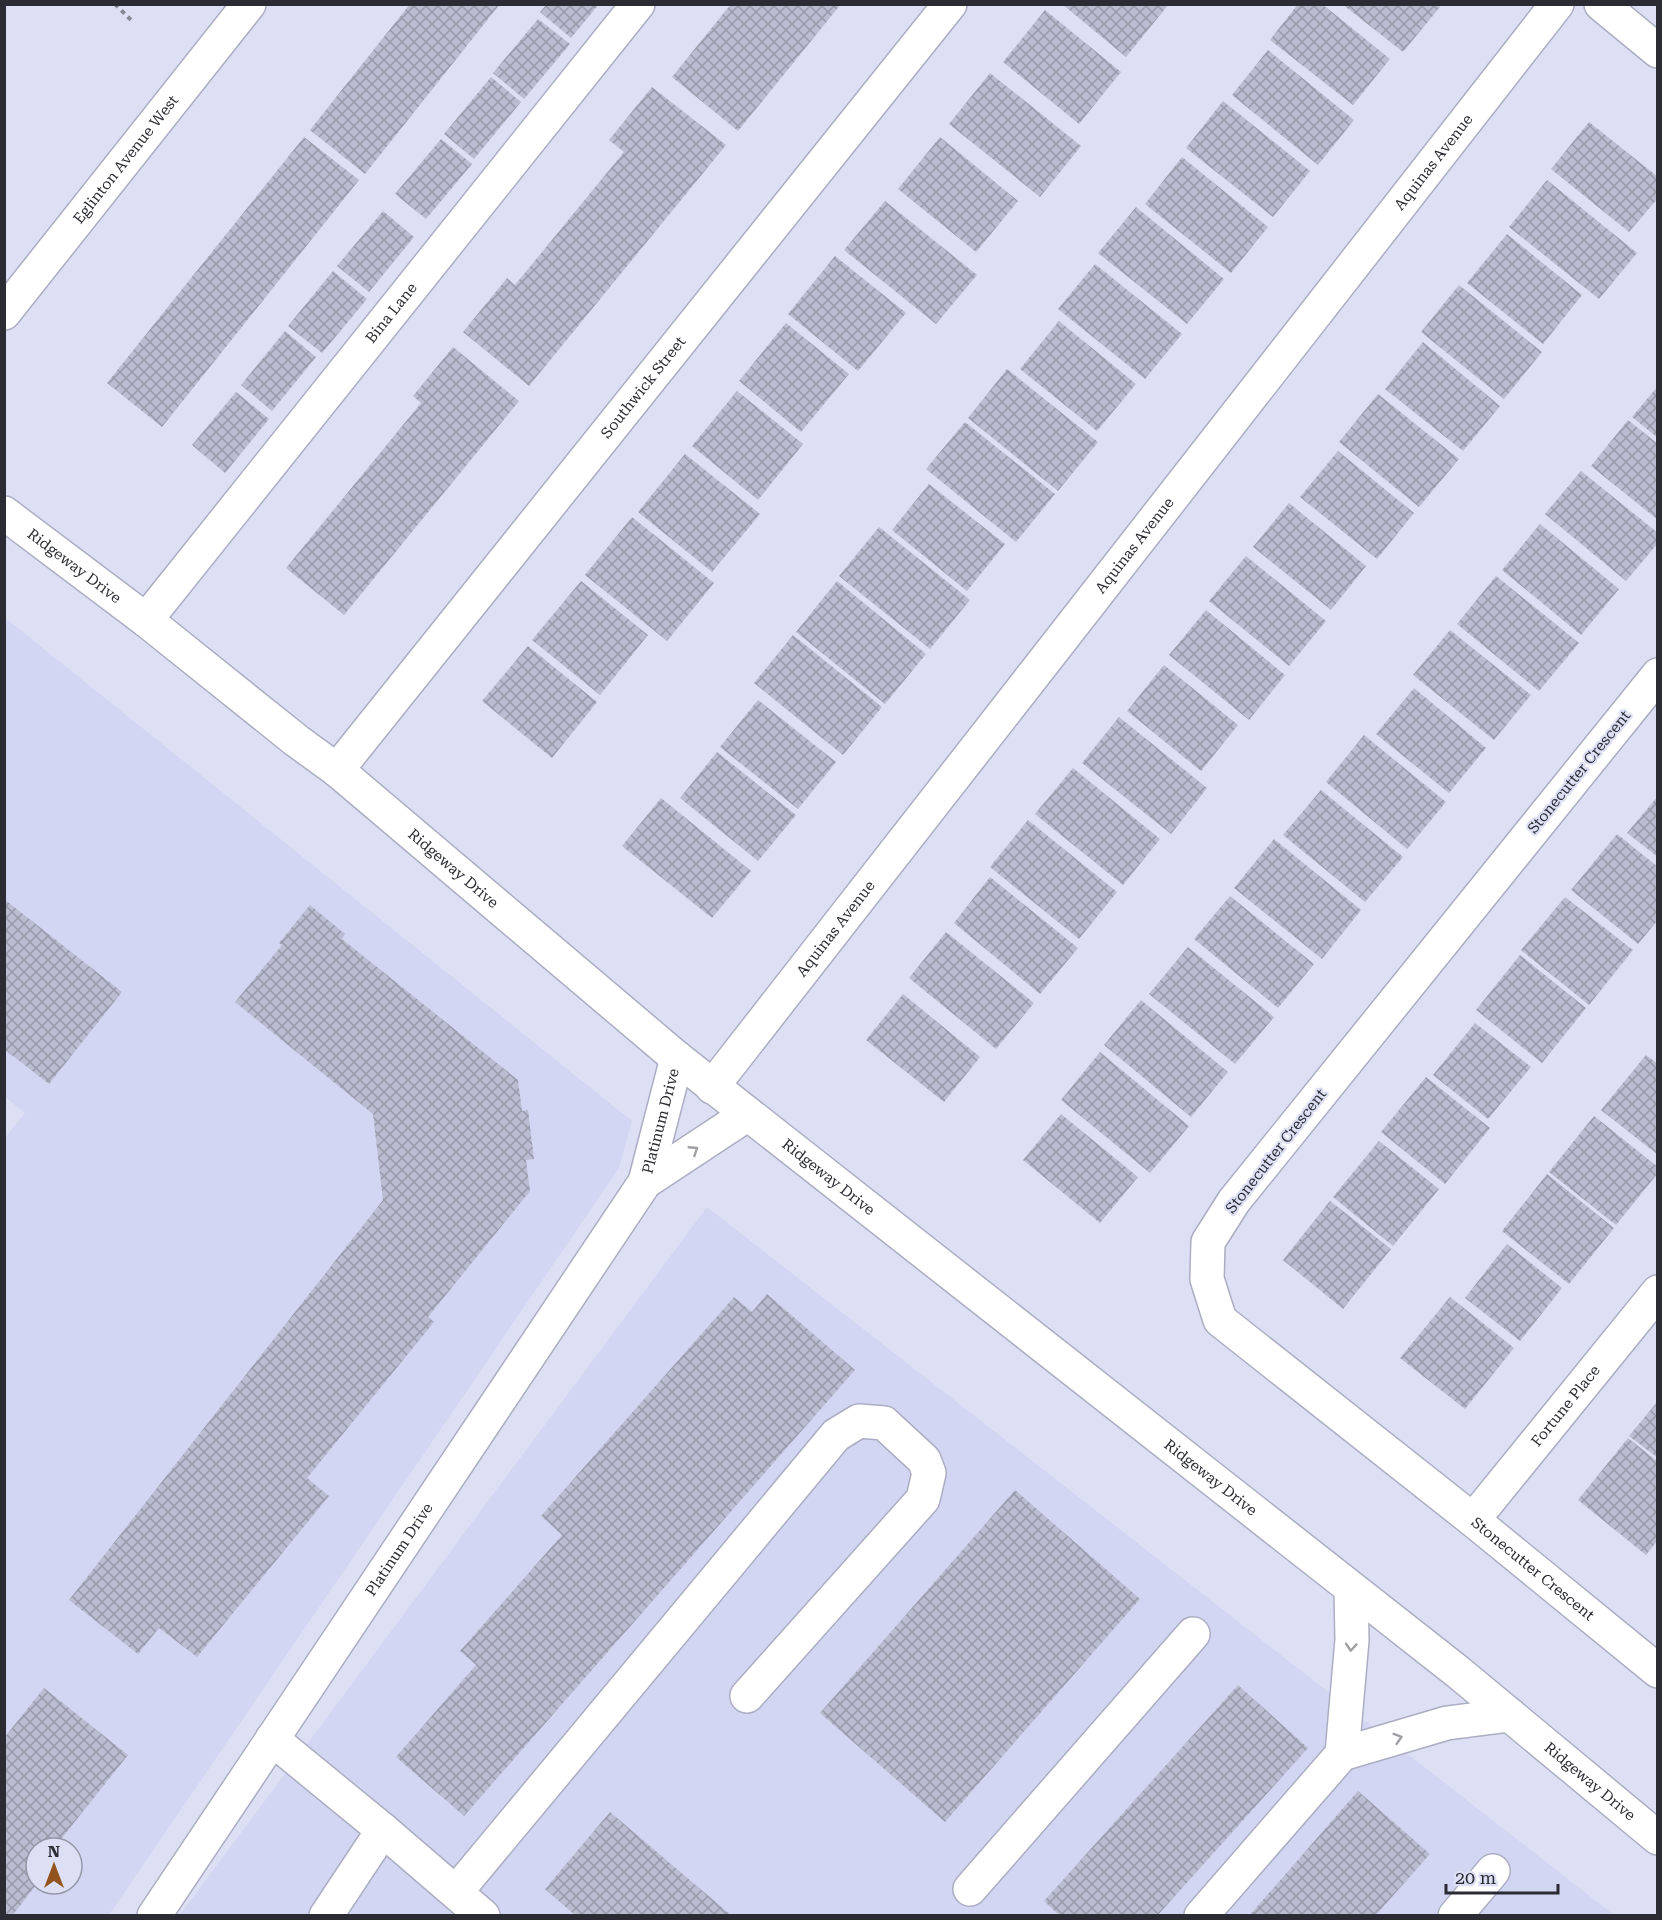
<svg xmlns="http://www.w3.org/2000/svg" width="1662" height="1920" font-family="'Roboto Serif',serif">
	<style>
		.built { fill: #d2d6f2; fill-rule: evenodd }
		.building { fill: url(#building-cross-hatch) }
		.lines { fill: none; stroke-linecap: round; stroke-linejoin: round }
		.minor-casing { stroke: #abadc2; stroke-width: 36 }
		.major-casing { stroke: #abadc2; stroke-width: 36 }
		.path { stroke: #878997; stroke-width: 4; stroke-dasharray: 4.5 4.5; stroke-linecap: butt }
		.minor { stroke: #fff; stroke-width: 33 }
		.major { stroke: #fff; stroke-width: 33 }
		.oneway { stroke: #9fa0a3 }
		.labels { text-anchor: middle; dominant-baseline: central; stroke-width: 4.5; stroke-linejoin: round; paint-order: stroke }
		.street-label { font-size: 15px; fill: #2a2b33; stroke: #dde0f5 }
	</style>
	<defs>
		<pattern id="building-cross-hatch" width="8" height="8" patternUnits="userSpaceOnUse" patternTransform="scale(1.5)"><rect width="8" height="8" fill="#babcd1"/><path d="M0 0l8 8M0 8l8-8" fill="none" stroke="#9799aa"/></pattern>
	</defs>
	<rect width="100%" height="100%" fill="#dde0f5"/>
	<g class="built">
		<path d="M 4,617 L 632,1121 L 619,1168 L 109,1915 L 5,1915 L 4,1139 L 25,1113 L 4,1096 ZM 36,1848 L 72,1848 L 72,1884 L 36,1884 Z"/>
		<polygon points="707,1207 1614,1915 179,1916"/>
	</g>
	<g class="building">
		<polygon points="410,4 500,4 365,174 310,130"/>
		<polygon points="547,4 599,4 571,38 540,12"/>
		<polygon points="731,4 841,4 738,131 672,77"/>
		<polygon points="1062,4 1169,4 1126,57"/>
		<polygon points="1298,4 1322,4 1390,59 1353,105 1270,40"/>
		<polygon points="1342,4 1437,4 1440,7 1403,52"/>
		<polygon points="1045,10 1121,72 1079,124 1003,62"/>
		<polygon points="538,19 570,44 524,99 493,73"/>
		<polygon points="1268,50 1354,120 1318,165 1232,95"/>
		<polygon points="990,73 1081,146 1040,197 949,124"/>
		<polygon points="491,77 521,102 474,159 444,134"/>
		<polygon points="652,87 726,145 529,386 463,332 507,278 515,285 624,152 609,140"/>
		<polygon points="1223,101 1310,171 1273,217 1186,148"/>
		<polygon points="1589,122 1658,177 1658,198 1629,232 1551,169"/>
		<polygon points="304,137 359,180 162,427 107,383"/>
		<polygon points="940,137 1018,201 976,252 898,189"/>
		<polygon points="441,139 472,164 426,219 395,194"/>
		<polygon points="1182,157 1268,227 1231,273 1145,204"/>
		<polygon points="1547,180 1637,253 1599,299 1509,227"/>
		<polygon points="885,201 977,275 936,324 844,250"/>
		<polygon points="1136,207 1224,279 1187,324 1098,253"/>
		<polygon points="383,211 414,237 369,292 337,266"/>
		<polygon points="1507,234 1582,295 1543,344 1467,283"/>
		<polygon points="835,256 906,313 858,371 788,314"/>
		<polygon points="1095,264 1182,334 1145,379 1058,309"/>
		<polygon points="333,271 367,299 322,353 288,326"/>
		<polygon points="1459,285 1542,352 1504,399 1421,332"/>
		<polygon points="1059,321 1136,384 1097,431 1020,369"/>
		<polygon points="786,323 849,374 801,432 739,381"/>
		<polygon points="285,331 316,357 272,411 241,385"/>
		<polygon points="1423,342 1500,406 1463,451 1385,389"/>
		<polygon points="453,347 519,401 344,615 286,568 421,403 413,396"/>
		<polygon points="1007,369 1098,442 1058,491 968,418"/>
		<polygon points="1658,386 1658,438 1632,417"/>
		<polygon points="737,391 803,444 758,500 692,446"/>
		<polygon points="236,392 269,419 225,473 192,445"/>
		<polygon points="1378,394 1459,459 1419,507 1339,442"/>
		<polygon points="1628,420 1658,444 1658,520 1591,466"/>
		<polygon points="965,422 1055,494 1016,542 926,469"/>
		<polygon points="1338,451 1414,513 1377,559 1300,497"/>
		<polygon points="685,454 760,514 712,572 638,512"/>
		<polygon points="1581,471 1658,533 1658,543 1626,581 1545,514"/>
		<polygon points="929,484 1005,544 967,591 892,530"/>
		<polygon points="1289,503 1366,566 1331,610 1253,547"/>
		<polygon points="632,517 714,583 667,641 585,575"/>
		<polygon points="1540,524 1619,589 1581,635 1502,570"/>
		<polygon points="879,527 970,600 930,649 839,576"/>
		<polygon points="1246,556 1326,621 1289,666 1209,601"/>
		<polygon points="1496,576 1579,643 1539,691 1457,624"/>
		<polygon points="581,581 648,635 600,695 532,640"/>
		<polygon points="837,581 926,654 885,704 796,632"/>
		<polygon points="1206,610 1285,675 1249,720 1169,655"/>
		<polygon points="1450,630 1531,695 1494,740 1413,675"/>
		<polygon points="793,635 882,707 843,755 754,683"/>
		<polygon points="528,646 597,702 552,758 482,701"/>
		<polygon points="1164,665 1238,725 1201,771 1127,711"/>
		<polygon points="1414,688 1486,748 1449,793 1376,734"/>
		<polygon points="758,700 836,762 798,809 720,747"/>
		<polygon points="1119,717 1207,788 1171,834 1082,763"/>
		<polygon points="1364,735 1446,802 1407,849 1326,782"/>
		<polygon points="717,752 796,815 758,861 680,798"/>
		<polygon points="1073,768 1160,839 1123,885 1035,814"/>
		<polygon points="1321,790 1403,857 1365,902 1283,835"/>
		<polygon points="1658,796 1658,857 1627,833"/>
		<polygon points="661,798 751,871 712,918 622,846"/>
		<polygon points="1028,820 1117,892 1079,939 990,867"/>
		<polygon points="1617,834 1658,867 1658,920 1638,944 1571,890"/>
		<polygon points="1274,839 1361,910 1322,959 1234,888"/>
		<polygon points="990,877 1078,948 1040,994 954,923"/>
		<polygon points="1230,896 1314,964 1278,1008 1194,939"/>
		<polygon points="1565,897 1633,950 1589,1005 1521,950"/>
		<polygon points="4,899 122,992 49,1084 4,1049"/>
		<polygon points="310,905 345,934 342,939 518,1080 522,1111 528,1110 534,1159 526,1160 530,1191 428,1317 434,1322 307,1478 329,1496 197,1657 159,1628 138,1654 69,1600 383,1200 373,1114 235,1002 282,945 279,943"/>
		<polygon points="946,932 1034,1003 996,1049 909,978"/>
		<polygon points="1188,947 1274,1017 1235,1064 1149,994"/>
		<polygon points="1520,955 1586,1008 1542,1063 1476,1010"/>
		<polygon points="903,994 980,1057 944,1102 866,1040"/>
		<polygon points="1141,1000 1228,1072 1191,1117 1104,1045"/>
		<polygon points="1475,1023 1531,1067 1488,1119 1433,1075"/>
		<polygon points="1100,1052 1189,1126 1150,1173 1061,1100"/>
		<polygon points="1646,1055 1658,1064 1658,1155 1601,1110"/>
		<polygon points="1426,1077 1490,1128 1445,1184 1381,1132"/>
		<polygon points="1061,1114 1138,1177 1100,1223 1023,1160"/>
		<polygon points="1594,1116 1658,1167 1658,1173 1616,1225 1549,1172"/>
		<polygon points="1379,1141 1439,1189 1393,1246 1333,1197"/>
		<polygon points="1547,1174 1614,1228 1569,1284 1502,1231"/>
		<polygon points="1330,1201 1391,1249 1343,1309 1283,1260"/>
		<polygon points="1507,1244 1562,1288 1520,1341 1465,1298"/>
		<polygon points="767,1294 855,1370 464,1816 396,1757 476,1665 460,1651 562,1535 541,1516 734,1297 752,1312"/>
		<polygon points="1450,1297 1514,1348 1465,1409 1400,1358"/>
		<polygon points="1658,1401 1658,1458 1629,1436"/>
		<polygon points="1628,1438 1658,1462 1658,1540 1646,1555 1578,1500"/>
		<polygon points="1015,1490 1140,1599 945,1822 820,1713"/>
		<polygon points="1238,1685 1308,1748 1157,1916 1060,1916 1044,1901"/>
		<polygon points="44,1688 128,1755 54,1848 36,1848 36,1885 12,1916 4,1916 4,1738"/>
		<polygon points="1358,1791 1430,1854 1375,1916 1249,1916"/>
		<polygon points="610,1812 732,1916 576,1916 545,1889"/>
	</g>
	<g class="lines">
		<g class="minor-casing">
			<g id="minor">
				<polyline points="1601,4 1658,51"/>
				<path id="s1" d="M 4,513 L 146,620 L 297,741 L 337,770 L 677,1058 L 1458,1672 L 1658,1838"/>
				<path id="s2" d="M 146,620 L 638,4"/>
				<path id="s3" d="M 1658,675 L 1234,1201 L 1208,1242 L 1207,1279 L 1220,1320 L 1473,1520 L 1658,1671"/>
				<path id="s4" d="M 337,770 L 950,4"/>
				<path id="s5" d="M 712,1087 L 1557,4"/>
				<polyline points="645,1182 748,1114"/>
				<path id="s6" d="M 1473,1520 L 1658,1292"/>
				<polyline points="272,1739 383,1830 326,1916"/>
				<polyline points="1342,1754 1352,1640 1351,1589"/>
				<polyline points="383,1830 483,1916"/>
				<polyline points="970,1889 1193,1634"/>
				<polyline points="456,1892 836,1435 859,1421 884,1423 924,1460 929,1473 923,1499 747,1696"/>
				<path id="s7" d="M 154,1916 L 645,1182 L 677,1058"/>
				<polyline points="1201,1916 1342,1754 1447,1723 1510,1715"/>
				<polyline points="1455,1916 1493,1871"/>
			</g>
		</g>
		<g class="major-casing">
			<g id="major">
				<path id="s8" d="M 4,313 L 249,4"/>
			</g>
		</g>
		<polyline class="path" points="115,4 132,21"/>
		<use href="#minor" class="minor"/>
		<use href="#major" class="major"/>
	</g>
	<defs><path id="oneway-chevron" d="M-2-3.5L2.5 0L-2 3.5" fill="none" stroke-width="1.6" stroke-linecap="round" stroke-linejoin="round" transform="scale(1.5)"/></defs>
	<g class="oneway">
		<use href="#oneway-chevron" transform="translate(694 1150) rotate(-33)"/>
		<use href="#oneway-chevron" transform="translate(1351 1647) rotate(94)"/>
		<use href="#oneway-chevron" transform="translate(1398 1738) rotate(-17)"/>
	</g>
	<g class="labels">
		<g class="street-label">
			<text stroke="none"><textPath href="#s8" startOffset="196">Eglinton Avenue West</textPath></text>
			<text stroke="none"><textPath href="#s5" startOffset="1173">Aquinas Avenue</textPath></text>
			<text stroke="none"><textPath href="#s2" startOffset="393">Bina Lane</textPath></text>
			<text stroke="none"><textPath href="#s4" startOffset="490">Southwick Street</textPath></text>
			<text stroke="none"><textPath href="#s5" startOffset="687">Aquinas Avenue</textPath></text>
			<text stroke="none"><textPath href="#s1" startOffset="88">Ridgeway Drive</textPath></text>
			<text transform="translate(1579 772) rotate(-51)">Stonecutter Crescent</text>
			<text stroke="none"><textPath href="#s1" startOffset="573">Ridgeway Drive</textPath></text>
			<text stroke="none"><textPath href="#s5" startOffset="201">Aquinas Avenue</textPath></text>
			<text stroke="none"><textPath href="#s7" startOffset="946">Platinum Drive</textPath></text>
			<text transform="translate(1276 1151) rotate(-52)">Stonecutter Crescent</text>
			<text stroke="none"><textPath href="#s1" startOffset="1059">Ridgeway Drive</textPath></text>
			<text stroke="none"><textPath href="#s6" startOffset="147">Fortune Place</textPath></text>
			<text stroke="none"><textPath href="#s1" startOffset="1545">Ridgeway Drive</textPath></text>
			<text stroke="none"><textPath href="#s7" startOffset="441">Platinum Drive</textPath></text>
			<text stroke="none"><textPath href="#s3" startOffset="1204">Stonecutter Crescent</textPath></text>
			<text stroke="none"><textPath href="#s1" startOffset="2031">Ridgeway Drive</textPath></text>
		</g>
	</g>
	<rect width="1662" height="1920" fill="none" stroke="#2a2b33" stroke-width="12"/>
	<g transform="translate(54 1866)"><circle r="28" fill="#dde0f5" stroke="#9598a7" stroke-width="1.5"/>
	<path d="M0-4.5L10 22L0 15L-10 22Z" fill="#93531e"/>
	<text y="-9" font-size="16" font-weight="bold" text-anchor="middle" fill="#2a2b33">N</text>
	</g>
	<path d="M1446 1884v9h112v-9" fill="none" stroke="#2a2b33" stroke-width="3"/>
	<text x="1455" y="1884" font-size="18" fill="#2a2b33" stroke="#dde0f5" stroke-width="4.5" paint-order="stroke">20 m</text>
</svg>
